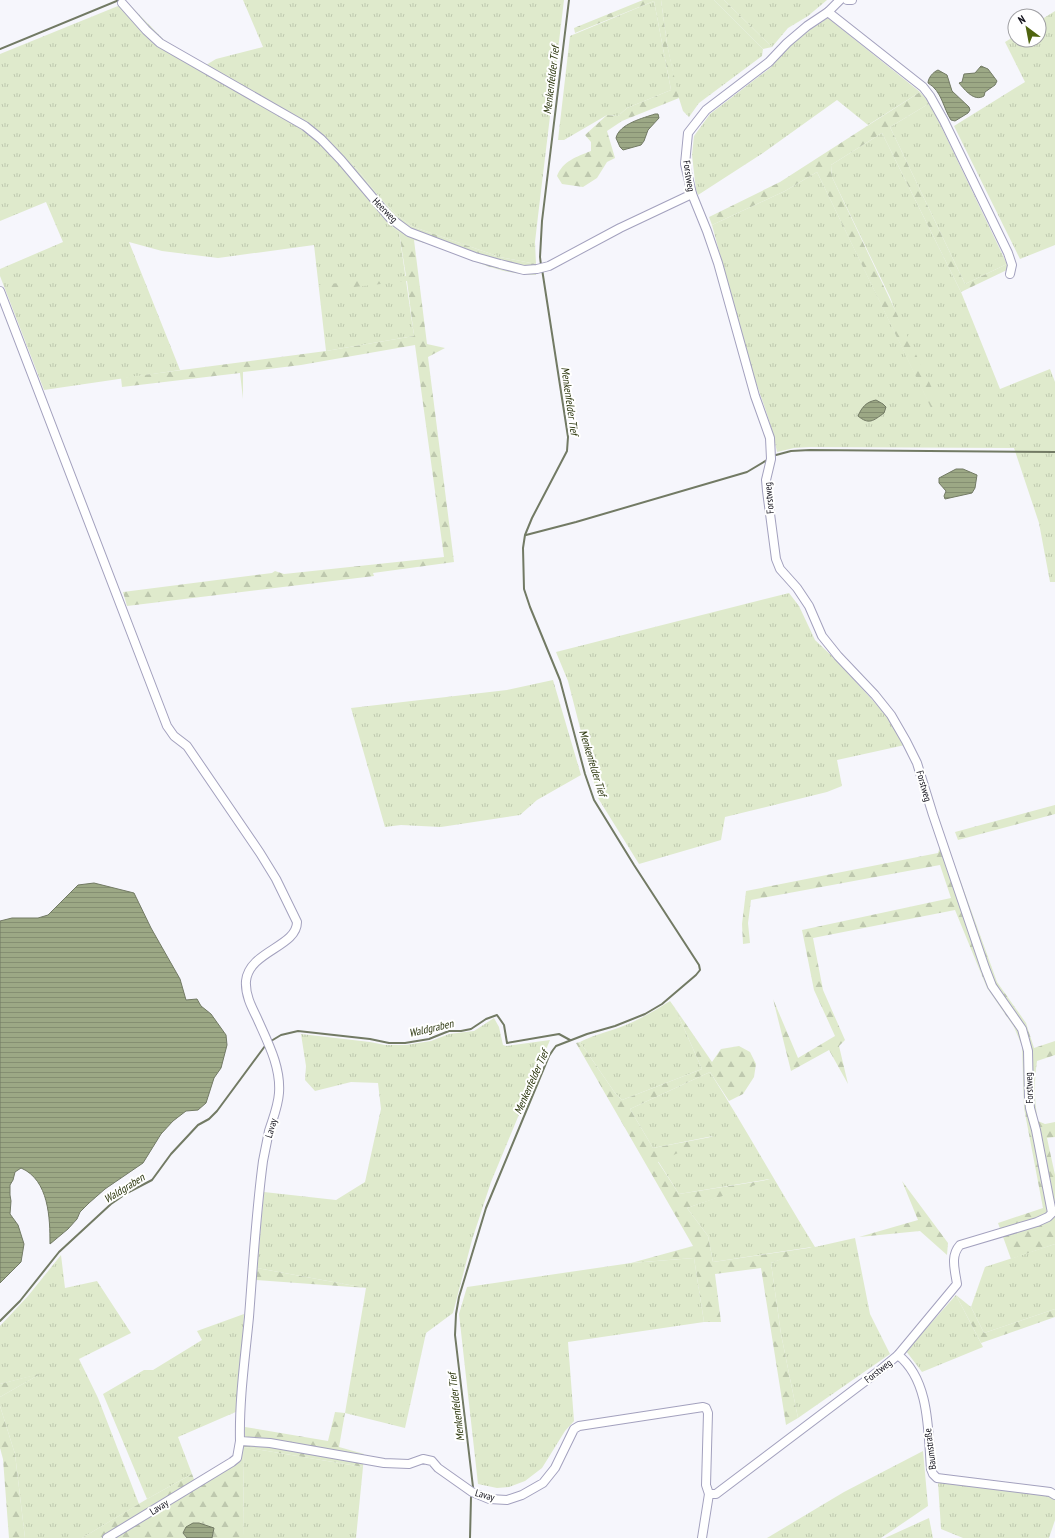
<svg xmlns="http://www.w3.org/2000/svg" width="1055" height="1538" font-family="'PT Sans Narrow',sans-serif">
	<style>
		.grass { fill: url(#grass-tufts) }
		.forest { fill: url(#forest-firs) }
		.water { fill: url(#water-rules); stroke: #727a64 }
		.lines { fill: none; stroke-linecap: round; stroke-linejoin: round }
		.stream { stroke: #727a64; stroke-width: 2 }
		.minor-casing { stroke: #a3a1be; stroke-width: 10 }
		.minor { stroke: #fff; stroke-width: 8 }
		.labels { text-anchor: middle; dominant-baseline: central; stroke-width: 4; stroke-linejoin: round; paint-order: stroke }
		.street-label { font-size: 10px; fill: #0f0e18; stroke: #fff }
		.water-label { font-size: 11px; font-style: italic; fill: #29340a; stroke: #fff }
	</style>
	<defs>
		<pattern id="grass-tufts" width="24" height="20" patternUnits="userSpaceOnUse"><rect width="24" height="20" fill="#dfeacc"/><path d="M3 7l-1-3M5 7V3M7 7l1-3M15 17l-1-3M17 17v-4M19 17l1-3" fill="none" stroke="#bec8ae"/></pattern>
		<pattern id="forest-firs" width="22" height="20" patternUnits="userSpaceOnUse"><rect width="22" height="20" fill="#dfeacc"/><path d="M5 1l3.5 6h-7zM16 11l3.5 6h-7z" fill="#bec8ae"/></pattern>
		<pattern id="water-rules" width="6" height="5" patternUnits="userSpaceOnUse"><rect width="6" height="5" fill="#9ca885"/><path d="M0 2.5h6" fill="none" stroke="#858f72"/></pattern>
	</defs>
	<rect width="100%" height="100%" fill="#f6f6fc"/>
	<g class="grass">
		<path d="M 243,0 L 564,0 L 538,216 L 535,242 L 536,264 L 500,257 L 414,227 C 387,211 369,183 349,159 L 386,221 L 399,232 L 414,336 L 326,351 L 314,245 L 218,258 L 162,251 L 129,242 L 180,370 L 44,390 L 0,276 L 0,269 L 63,242 L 46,202 L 0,221 L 0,54 L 118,6 L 129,4 L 164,40 L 206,65 L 216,59 L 263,47 Z"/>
		<polygon points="661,0 714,0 763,49 762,56 699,103 689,117 683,111 677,92 667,44"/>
		<polygon points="724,0 827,0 808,16 788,28 772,47"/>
		<polygon points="654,1 671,90 627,108 618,116 607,115 564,140 558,140 570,36"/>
		<polygon points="1055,11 1055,245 1020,259 954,126 1025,82 1005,42 1015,36 1015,40 1039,40 1039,21"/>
		<polygon points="828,18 920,92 868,125 837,100 763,153 698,195 696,190 692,155 694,136 710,114 770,68 797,38"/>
		<polygon points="930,103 1007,264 965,284 890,127"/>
		<path d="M 882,133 L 961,292 L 1000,389 L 1050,369 L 1055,382 L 1055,582 L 1050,582 L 1039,523 L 1014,448 L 810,447 L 794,448 L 777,452 C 772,423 760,396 751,367 C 737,320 725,273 712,225 L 785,191 L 817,172 L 933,411 L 890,297 L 832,177 L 831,165 Z"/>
		<polygon points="789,593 799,606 815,640 835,659 888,717 905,745 837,760 842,786 827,792 725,817 721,840 639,864 598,798 568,681 556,652"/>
		<polygon points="553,680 581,775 537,800 520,815 441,827 401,825 385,827 351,708 507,690"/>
		<path d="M 670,1001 L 675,1008 L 702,1069 L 622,1100 L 615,1093 L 580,1042 C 594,1035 604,1033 618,1028 C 637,1021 653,1012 670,1001 Z"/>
		<polygon points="494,1018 499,1027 503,1045 506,1046 550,1040 491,1182 472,1240 453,1313 426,1333 405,1428 345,1413 366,1288 257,1268 264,1192 336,1200 365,1182 381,1109 378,1083 351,1082 315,1091 305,1080 306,1066 301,1034 370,1042 385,1045 406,1045 431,1041 449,1034 474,1031"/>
		<path d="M 710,1072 C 746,1129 779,1189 815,1247 L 855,1238 L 870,1314 L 890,1354 L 798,1418 L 781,1334 L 771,1263 L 812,1247 L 713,1262 L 708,1236 L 687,1208 L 770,1179 L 679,1194 L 658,1161 L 713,1136 L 653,1148 L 630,1109 Z"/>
		<polygon points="1055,1244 1055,1309 984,1333 971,1307 985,1267"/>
		<polygon points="61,1255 65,1288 97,1281 131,1333 79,1359 98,1398 139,1504 82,1538 25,1538 15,1454 0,1406 0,1397 40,1374 0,1384 0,1326 28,1296"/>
		<polygon points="694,1258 704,1322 568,1342 574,1421 565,1431 542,1468 525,1481 509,1487 497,1488 478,1484 459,1314 467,1287 631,1263"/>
		<polygon points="956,1295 983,1347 922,1372 906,1351"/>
		<polygon points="244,1314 238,1411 178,1437 192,1474 147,1499 103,1394 144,1370 153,1370 202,1340 197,1331"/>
		<polygon points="244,1447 363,1467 356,1538 243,1538"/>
		<polygon points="923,1451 928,1506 881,1538 767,1538 844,1492"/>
		<polygon points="938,1482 1049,1496 1055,1500 1055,1520 1049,1538 963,1538 941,1529"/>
		<polygon points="929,1518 933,1538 885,1538"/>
	</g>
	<g class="forest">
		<path d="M 643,0 L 661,0 L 667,44 L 679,98 L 622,121 L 607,131 L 615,158 L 607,162 L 597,178 L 583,187 L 562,184 L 557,176 C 563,161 576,157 591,151 L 591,142 L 585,135 L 607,115 L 618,116 L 627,108 L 671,90 L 654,1 L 575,33 L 574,28 Z"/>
		<polygon points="714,0 724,0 772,47 763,49"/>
		<polygon points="920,92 930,103 890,127 965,284 1007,264 1009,269 961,292 882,133 831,165 832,177 940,405 940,410 933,412 817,172 785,191 712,225 709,217 780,182"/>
		<path d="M 349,159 C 369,183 387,211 414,227 L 500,257 L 536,264 L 536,275 C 492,275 455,250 414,240 L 427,344 L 445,348 L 428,357 L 454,562 L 373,573 L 374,576 L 127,606 L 123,592 L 272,573 L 275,571 L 284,574 L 444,557 L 415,345 L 301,365 L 243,372 L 243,399 L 240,373 L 122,387 L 121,378 L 326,351 L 414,336 L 407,281 L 320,291 L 319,285 L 406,276 L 399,232 L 386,221 L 339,164 Z"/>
		<polygon points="1055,805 1055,814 958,840 955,832"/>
		<path d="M 944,835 L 997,982 L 1026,1023 L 1034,1048 L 1055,1041 L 1055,1055 L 1037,1061 C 1034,1082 1034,1100 1038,1121 L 1045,1124 L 1055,1122 L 1055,1137 L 1047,1138 L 1055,1175 L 1055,1244 L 1011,1259 L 998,1223 L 1043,1208 L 1024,1108 L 1022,1046 L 1014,1027 L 987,988 L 955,910 L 813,938 L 823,990 L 845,1040 L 839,1046 L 848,1084 L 829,1050 L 791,1071 L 773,999 L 798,1058 L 835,1036 L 814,990 L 802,930 L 951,898 L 940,865 L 751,900 L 748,923 L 750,943 L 743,944 L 742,924 L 746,891 L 938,853 Z"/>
		<polygon points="675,1008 712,1062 721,1049 739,1046 750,1052 756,1064 754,1077 743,1094 729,1101 710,1072 630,1109 653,1148 716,1136 658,1162 679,1194 773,1179 687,1208 708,1236 713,1262 815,1247 771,1263 781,1334 798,1418 786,1425 761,1268 715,1274 721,1322 704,1322 694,1258 631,1263 693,1246 576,1043 580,1042 615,1093 622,1100 702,1069"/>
		<polygon points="902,1181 948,1243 947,1255 920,1231 859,1237 918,1220"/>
		<polygon points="257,1268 366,1288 256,1280"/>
		<polygon points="956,1295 971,1307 984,1333 1055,1309 1055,1317 981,1343"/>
		<polygon points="42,1373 0,1397 0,1384"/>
		<polygon points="0,1406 15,1454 25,1538 9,1538 3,1459 0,1448"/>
		<polygon points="335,1412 345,1413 339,1447 364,1454 363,1467 244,1447 243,1538 212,1538 214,1528 183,1533 187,1538 82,1538 147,1499 192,1474 195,1482 237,1458 244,1447 245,1427 328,1441"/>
	</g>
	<g class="water">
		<path d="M 981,66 L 988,69 L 997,81 L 995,85 L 985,92 L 984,96 C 974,102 965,90 959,83 L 962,82 L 964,74 L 975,73 Z"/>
		<path d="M 938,70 L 947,75 L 952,91 L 969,107 L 970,110 L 968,113 L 955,121 L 951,120 C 943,108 942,91 928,83 C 928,78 933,72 938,70 Z"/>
		<path d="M 655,114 L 658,114 L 659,118 L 648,130 L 644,141 L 641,145 L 623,150 L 620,147 L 616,138 C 619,124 643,118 655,114 Z"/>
		<path d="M 876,400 L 883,404 L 886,407 L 884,413 C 873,421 869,425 858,416 C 862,407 866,402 876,400 Z"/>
		<polygon points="956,469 963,469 977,475 975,488 972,493 945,499 944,496 946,491 939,483 939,478"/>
		<path d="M 94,883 L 134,893 L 151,928 L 180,979 L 186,1000 L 197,999 L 201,1006 L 211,1014 L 226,1035 L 227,1045 L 221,1068 L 214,1078 L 206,1103 L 198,1110 L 186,1111 L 173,1121 L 161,1134 L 143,1163 L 105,1189 L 89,1203 L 80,1212 L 77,1219 L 68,1229 L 50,1244 C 50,1218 49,1180 21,1168 L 15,1172 L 13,1180 L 10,1185 L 10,1195 L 11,1201 L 10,1214 L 18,1225 L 24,1244 L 21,1262 L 0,1283 L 0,921 L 12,918 L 38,918 L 48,915 L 78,885 Z"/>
		<polygon points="193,1523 199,1523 214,1528 212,1538 187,1538 183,1533 186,1527"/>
	</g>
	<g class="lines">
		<g class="stream">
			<polyline points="0,49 119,0"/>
			<polyline points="541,265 540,257 542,221 569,0"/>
			<polyline points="776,455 791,451 810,450 1055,452"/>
			<polyline points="526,535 576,522 747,472 767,460"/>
			<polyline points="271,1041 281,1035 298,1031 370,1039 389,1043 405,1043 429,1039 449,1031 461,1031 471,1029 486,1019 497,1015 504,1025 507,1043 559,1034 570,1040"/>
			<polyline points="0,1321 20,1301 59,1252 111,1204 127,1193 152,1180 171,1154 198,1125 209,1119 217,1111 265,1046"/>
			<polyline points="473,1487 455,1335 456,1314 459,1297 486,1208 549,1056 553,1050 556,1046 587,1034 615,1026 645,1014 662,1004 696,975 700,970 699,965 634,865 594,800 585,774 560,680 530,607 524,589 523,548 525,535 532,518 567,451 568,437 542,269"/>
			<polyline points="470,1538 471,1497"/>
		</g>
		<g class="minor-casing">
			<g id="minor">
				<polyline points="847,0 852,0"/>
				<polyline points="122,3 146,30 160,43 305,126 321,139 341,160 390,218 409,232 475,257 500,264 524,270 537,269 549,266 620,228 692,194"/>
				<polyline points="828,12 923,87 930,96 944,121 1008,253 1012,265 1010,274"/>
				<path d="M 0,291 L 167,726 L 174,736 L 187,746 L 260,853 L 276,879 L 297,922 C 297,947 249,951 246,981 C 245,994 251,1006 257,1018 C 267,1041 281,1066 279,1093 C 278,1107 273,1118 269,1131 C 267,1141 265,1151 263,1161 C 256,1213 253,1265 249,1317 C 245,1358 239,1400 240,1441 L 270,1443 L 384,1463 L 409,1464 L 423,1459 L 432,1461 L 438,1468 L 472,1492 L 489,1499 L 507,1500 L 522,1495 L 543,1483 L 555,1468 L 574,1429 L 579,1426 L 703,1407 L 706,1408 L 708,1413 L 706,1485 L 709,1494 L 716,1494 L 880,1370 L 898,1355 L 957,1284 C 955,1270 950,1256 960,1245 L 1037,1222 L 1048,1217 L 1052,1213 L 1036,1130 L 1030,1108 L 1029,1098 L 1028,1051 L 1022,1029 L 992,986 L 985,968 L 933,815 L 917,763 L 906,741 L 891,715 L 875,695 L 838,656 L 822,636 L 809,606 L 797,588 L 780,569 L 776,559 L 767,491 L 766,480 L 771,459 L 770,438 L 755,396 L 718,263 L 707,231 L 692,194 L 685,164 L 688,133 L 706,110 L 769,62 L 787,43 L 807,26 L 828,12 L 840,0"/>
				<path d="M 898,1355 C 930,1380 928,1432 931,1469 L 933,1474 L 937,1478 L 1050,1492 L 1055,1495"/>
				<polyline points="107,1538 232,1462 237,1458 240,1441"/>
				<polyline points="702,1538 709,1494"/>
			</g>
		</g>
		<use href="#minor" class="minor"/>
	</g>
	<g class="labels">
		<g class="street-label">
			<text transform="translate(689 176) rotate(81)">Forstweg</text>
			<text transform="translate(385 210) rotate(45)">Heerweg</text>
			<text transform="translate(769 498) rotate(-95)">Forstweg</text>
			<text transform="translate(924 786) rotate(74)">Forstweg</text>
			<text transform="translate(1029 1088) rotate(-92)">Forstweg</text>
			<text transform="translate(271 1128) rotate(-73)">Lavay</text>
			<text transform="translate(878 1371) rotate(-38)">Forstweg</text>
			<text transform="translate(930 1449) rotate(-97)">Baumstraße</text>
			<text transform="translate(485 1495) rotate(16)">Lavay</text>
			<text transform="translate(159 1507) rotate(-32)">Lavay</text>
		</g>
		<g class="water-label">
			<text transform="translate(551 80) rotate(-83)">Menkenfelder Tief</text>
			<text transform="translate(570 401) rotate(82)">Menkenfelder Tief</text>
			<text transform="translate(593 763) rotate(73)">Menkenfelder Tief</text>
			<text transform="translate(431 1028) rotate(-13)">Waldgraben</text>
			<text transform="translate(531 1082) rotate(-66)">Menkenfelder Tief</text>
			<text transform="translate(124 1188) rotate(-32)">Waldgraben</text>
			<text transform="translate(456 1407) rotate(-97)">Menkenfelder Tief</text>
		</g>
	</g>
	<g transform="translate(1027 28) rotate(328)"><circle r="19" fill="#ffffff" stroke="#9f9fa3"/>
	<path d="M0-3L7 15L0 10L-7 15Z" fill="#4f640f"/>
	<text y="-6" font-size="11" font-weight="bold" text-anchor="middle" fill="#0f0e18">N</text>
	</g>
</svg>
